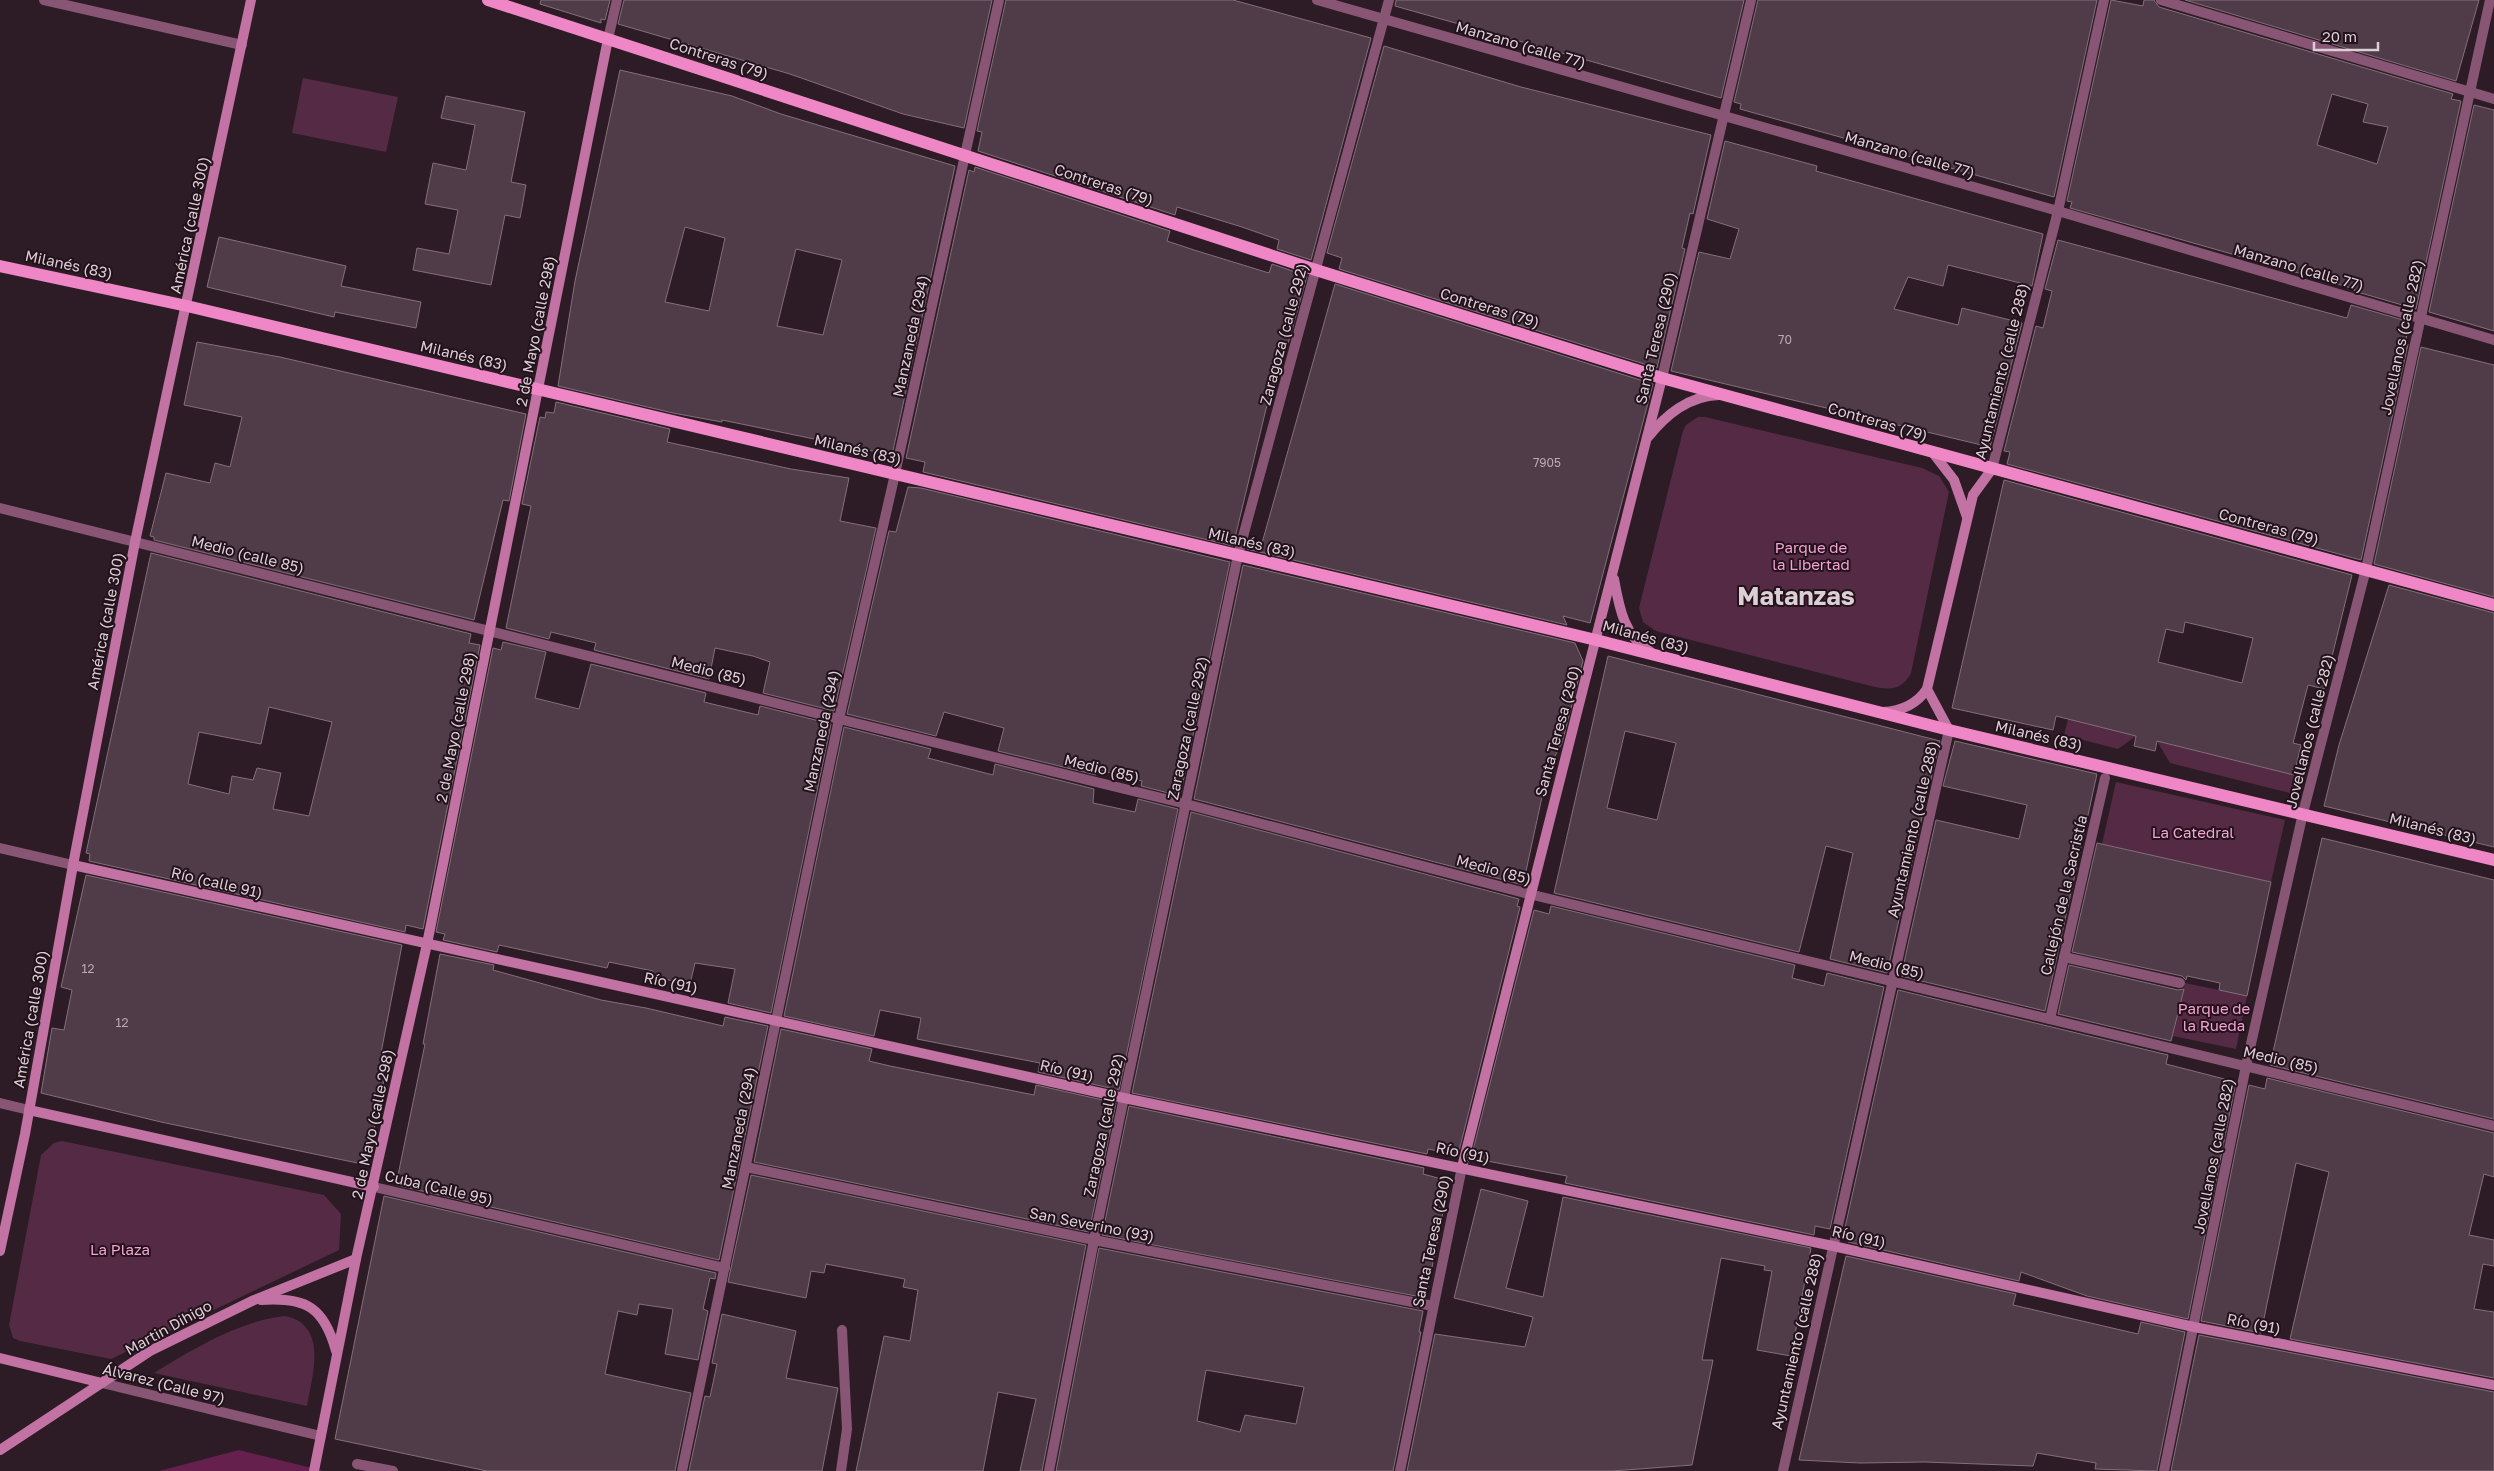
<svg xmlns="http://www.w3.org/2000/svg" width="2494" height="1471" font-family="'Golos Text',sans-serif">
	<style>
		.green { fill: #552a45 }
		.water { fill: #65204e }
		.building { fill: #503c48; stroke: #846e7a; fill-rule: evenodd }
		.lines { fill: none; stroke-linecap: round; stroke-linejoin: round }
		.lane { stroke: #885674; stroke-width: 10 }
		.street { stroke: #885674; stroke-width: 10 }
		.secondary { stroke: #c272a3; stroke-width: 10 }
		.primary { stroke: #ef87c7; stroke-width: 12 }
		.labels { text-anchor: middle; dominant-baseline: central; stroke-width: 4; stroke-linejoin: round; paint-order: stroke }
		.number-label { font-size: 12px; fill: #b8aab2 }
		.street-label { font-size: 15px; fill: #dbcfd5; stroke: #23121c }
		.park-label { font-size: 15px; fill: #f4a2d3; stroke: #23121c }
		.town-label { font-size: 25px; font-weight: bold; fill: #dbcfd5; stroke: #23121c }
	</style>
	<rect width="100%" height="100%" fill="#2d1c26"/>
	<g class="green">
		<polygon points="303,78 398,97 386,152 292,133"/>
		<path d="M 1698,417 L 1705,417 L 1922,468 L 1939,476 L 1949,492 L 1911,673 C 1902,691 1888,690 1871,686 L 1656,631 L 1643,622 L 1639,608 L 1683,431 L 1686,425 Z"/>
		<polygon points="2068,719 2136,736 2118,749 2064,735"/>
		<polygon points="2157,741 2294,775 2290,793 2170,763"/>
		<polygon points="2116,782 2285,820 2271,882 2102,844"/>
		<polygon points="2185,983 2247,996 2236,1049 2173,1036"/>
		<polygon points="62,1141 324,1195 341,1214 339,1250 111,1359 20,1341 13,1338 9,1325 41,1155 54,1143"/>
		<path d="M 285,1316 C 329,1325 312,1376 307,1406 L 154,1373 C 193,1349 239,1321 285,1316 Z"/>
	</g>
	<polygon class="water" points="239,1450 324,1471 159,1471"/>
	<g class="building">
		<polygon points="541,0 610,0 605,20 601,19 601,23 540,4"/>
		<polygon points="624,0 992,0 964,128 903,114 790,74 618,24"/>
		<polygon points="1006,0 1233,0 1371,38 1311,260 1277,249 1279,240 1242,227 1177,207 1175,215 978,151 982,132 977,131"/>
		<polygon points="1396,0 1744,0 1721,98 1395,6"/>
		<polygon points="1758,0 2097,0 2054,197 1740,109 1741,104 1734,102"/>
		<path d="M 2111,0 L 2143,6 L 2144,0 L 2154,0 L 2159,7 L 2453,94 L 2451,99 L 2461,101 L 2416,309 L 2354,291 L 2355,289 L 2070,208 L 2072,202 L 2067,201 ZM 2332,94 L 2368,104 L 2363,122 L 2388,127 L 2377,164 L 2317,145 Z"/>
		<polygon points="2185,0 2479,0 2456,81"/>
		<polygon points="1384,46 1521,87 1711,135 1693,214 1690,213 1682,248 1685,249 1657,368 1339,269 1342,258 1327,253"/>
		<path d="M 620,70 L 732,96 L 781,114 L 955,166 L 892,455 L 722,420 L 722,422 L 673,413 L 558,386 L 575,281 ZM 685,227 L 725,238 L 709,311 L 665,302 ZM 796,249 L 842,260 L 823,335 L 777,326 Z"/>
		<polygon points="446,96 525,112 511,182 526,185 520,218 505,215 491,285 413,270 417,248 449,254 458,210 425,204 433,163 466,170 475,125 441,118"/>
		<polygon points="2474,105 2494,110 2494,331 2429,312"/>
		<polygon points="1725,141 1817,166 1816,171 2043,234 2032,286 1948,265 1943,286 1908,277 1894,309 1958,325 1962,308 2022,323 1990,447 1671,371 1699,252 1730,259 1739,229 1707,219"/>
		<polygon points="975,167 1170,231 1167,241 1194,250 1269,273 1272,264 1307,276 1290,337 1266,409 1233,546 923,472 925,462 906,458 969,170 974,172"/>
		<polygon points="219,237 346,266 341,286 421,302 416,328 335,312 334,317 207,287"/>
		<polygon points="2058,240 2347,318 2351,305 2410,322 2405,343 2408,344 2361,560 2007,464 2010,452 2004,451 2036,326 2043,328 2052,291 2045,289"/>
		<polygon points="1335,284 1653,384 1590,623 1563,616 1567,625 1247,549 1249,540 1262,543"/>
		<polygon points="197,342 280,357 526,414 509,501 503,500 474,620 154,540 154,537 150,536 166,473 210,483 215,463 230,467 242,417 184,405"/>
		<polygon points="2421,347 2494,365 2494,597 2374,564"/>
		<polygon points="556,402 670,429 667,442 791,469 849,478 840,521 876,528 834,711 763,693 770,662 753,656 715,648 709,679 594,650 596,643 551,632 549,639 506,628 531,506 522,504 540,417 545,418 546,412 554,413"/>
		<path d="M 2004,480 L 2352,575 L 2324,689 L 2308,685 L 2293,743 L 2301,745 L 2294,775 L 2157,741 L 2155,751 L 2134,746 L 2136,736 L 2056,716 L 2053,730 L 1952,708 ZM 2185,622 L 2253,638 L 2242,683 L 2158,662 L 2166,629 L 2183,633 Z"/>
		<polygon points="908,487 921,488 1230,562 1180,796 1141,786 1142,781 1096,769 1096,775 998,751 1004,728 944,712 936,736 847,714 889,531 896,532"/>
		<path d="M 151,553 L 471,634 L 469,643 L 480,645 L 423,929 L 406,925 L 405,932 L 89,861 L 90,854 L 86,853 ZM 269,707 L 332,722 L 309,816 L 273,809 L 281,773 L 257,768 L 253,780 L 232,776 L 229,794 L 188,784 L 199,732 L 261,744 Z"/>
		<polygon points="1243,565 1575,643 1583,661 1562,743 1548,769 1523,885 1194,799"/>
		<polygon points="2389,585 2494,613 2494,847 2324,806 2339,745"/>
		<polygon points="503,642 546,652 535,698 579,709 591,664 706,693 704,702 758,715 760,706 831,724 771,1013 728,1003 735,969 695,963 690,984 652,977 653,971 609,962 607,968 499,945 497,952 443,940 445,934 436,932 493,648 501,650"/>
		<path d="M 1608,656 L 1940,741 L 1930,783 L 1920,781 L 1913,815 L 1922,817 L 1887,973 L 1830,959 L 1853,853 L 1826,846 L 1799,952 L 1554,893 ZM 1625,731 L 1676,743 L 1657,820 L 1607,808 Z"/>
		<polygon points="844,727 931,749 928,758 993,775 995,764 1094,789 1093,803 1135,812 1138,799 1178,809 1119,1090 1038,1072 1040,1063 917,1039 921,1018 880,1010 874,1036 784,1016"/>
		<polygon points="1955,741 2097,774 2045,1011 1901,976 1936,820 2019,839 2027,805 1943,786"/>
		<polygon points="1191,812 1519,899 1517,906 1520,907 1458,1155 1428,1149 1427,1154 1132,1093"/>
		<polygon points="2322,838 2494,880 2494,1119 2270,1065"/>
		<polygon points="2097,843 2271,882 2247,996 2219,990 2220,983 2187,976 2186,980 2182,976 2072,952"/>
		<polygon points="86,875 402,945 380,1058 388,1060 367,1165 161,1122 41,1093 52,1028 64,1030 72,990 61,987"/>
		<polygon points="1551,906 1795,965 1792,978 1824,986 1827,973 1884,987 1830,1229 1815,1226 1814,1235 1565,1183 1567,1176 1471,1158 1534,910 1549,914"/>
		<polygon points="440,954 494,965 493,970 601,1000 646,1008 723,1026 725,1017 768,1026 719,1260 396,1185 425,1044 423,1044"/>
		<polygon points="2069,965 2178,990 2184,989 2171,1041 2058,1014"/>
		<polygon points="1898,990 2168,1055 2166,1064 2236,1082 2188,1319 2087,1296 2021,1272 2019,1281 1848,1242 1848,1233 1844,1232"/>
		<polygon points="781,1029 872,1049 869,1061 890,1066 1034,1095 1036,1085 1116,1103 1089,1232 754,1162"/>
		<polygon points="2267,1078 2494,1133 2494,1177 2484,1174 2469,1235 2494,1240 2494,1266 2483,1264 2474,1309 2494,1312 2494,1378 2290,1339 2329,1172 2296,1163 2261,1333 2201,1321 2249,1085 2265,1089"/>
		<polygon points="1129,1106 1424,1168 1423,1174 1449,1181 1426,1298 1102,1235"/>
		<polygon points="751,1175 1086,1245 1042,1471 1020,1471 1036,1399 998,1392 983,1471 856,1471 884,1336 910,1341 918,1290 903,1287 905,1279 826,1264 824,1273 811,1271 806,1298 728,1282"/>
		<polygon points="1481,1189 1528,1201 1506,1288 1543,1297 1563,1197 1811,1248 1791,1356 1757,1350 1772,1271 1764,1270 1765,1266 1721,1258 1702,1360 1713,1360 1692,1465 1612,1471 1407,1471 1435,1334 1525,1347 1533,1317 1454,1298"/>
		<polygon points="384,1196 716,1273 715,1279 710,1278 703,1309 708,1311 698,1360 665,1354 673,1309 639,1304 637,1315 618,1311 605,1374 691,1393 675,1471 487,1471 335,1439"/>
		<path d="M 1099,1248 L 1423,1311 L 1419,1332 L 1421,1332 L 1393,1471 L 1056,1471 ZM 1206,1370 L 1304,1387 L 1296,1424 L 1245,1415 L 1240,1432 L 1197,1421 Z"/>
		<polygon points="1846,1256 2016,1294 2013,1305 2138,1334 2141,1322 2185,1332 2157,1471 2095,1469 2096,1463 2037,1453 2033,1466 1925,1462 1860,1463 1799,1460"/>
		<polygon points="722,1314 796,1331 786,1378 838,1388 822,1471 689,1471 705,1396 710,1397 717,1364 712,1363"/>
		<polygon points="2199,1335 2494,1392 2494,1471 2171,1471"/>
	</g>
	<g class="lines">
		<g class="lane">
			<polyline points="2064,957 2180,983"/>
			<polyline points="2050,1019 2105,778"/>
		</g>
		<g class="street">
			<polyline points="44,0 242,45"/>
			<polyline points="1317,0 2058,211 2494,340"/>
			<polyline points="2161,0 2494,99"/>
			<polyline points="608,39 617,0"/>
			<polyline points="1662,378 1751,0"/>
			<polyline points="1992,469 2058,211 2104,0"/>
			<polyline points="0,508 839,719 1186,804 1529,894 2494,1126"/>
			<polyline points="0,848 73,865"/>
			<polyline points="0,1103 29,1110"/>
			<polyline points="746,1167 1094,1240 1433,1306"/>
			<polyline points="374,1187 725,1268"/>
			<polyline points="102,1383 321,1436"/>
			<polyline points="357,1464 393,1471"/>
			<polyline points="682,1471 839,719 895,474 999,0"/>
			<polyline points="841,1471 847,1429 842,1330"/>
			<polyline points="1049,1471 1094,1240 1238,555 1389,0"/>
			<polyline points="1400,1471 1462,1167"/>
			<polyline points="1783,1471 1949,730"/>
			<polyline points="2164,1471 2246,1066 2303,813 2366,569 2490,0"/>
		</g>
		<g class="secondary">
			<path d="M 1648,437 C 1666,415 1688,396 1719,395"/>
			<polyline points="1933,453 1954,480 1967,517"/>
			<path d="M 1614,579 C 1619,607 1624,637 1651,652"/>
			<path d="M 1883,712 C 1901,711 1917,704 1927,689"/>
			<polyline points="1949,730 1927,689 1973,495 1992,469"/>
			<polyline points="73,865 1124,1098 1833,1246 2194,1327 2494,1385"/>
			<polyline points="29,1110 374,1187"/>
			<path d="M 1462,1167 C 1527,904 1596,641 1662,378"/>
			<polyline points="0,1251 25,1134 73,865 135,542 251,0"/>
			<path d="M 261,1300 C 306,1297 324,1307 336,1351"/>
			<polyline points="0,1358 102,1383"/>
			<polyline points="0,1450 150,1351 252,1301 356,1259"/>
			<polyline points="314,1471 356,1259 427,944 608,39"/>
		</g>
		<g class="primary">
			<polyline points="488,0 1316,270 1662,378 2494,605"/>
			<polyline points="0,266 187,306 1596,640 1949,730 2494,860"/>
		</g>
	</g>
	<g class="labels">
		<g class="number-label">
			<text x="1785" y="339">70</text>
			<text x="1547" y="462">7905</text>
			<text x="88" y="968">12</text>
			<text x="122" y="1022">12</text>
		</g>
		<g class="street-label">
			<text transform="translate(1521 44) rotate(16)">Manzano (calle 77)</text>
			<text transform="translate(719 58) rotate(18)">Contreras (79)</text>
			<text transform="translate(1910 154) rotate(16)">Manzano (calle 77)</text>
			<text transform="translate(1104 184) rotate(18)">Contreras (79)</text>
			<text transform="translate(189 225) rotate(-78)">América (calle 300)</text>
			<text transform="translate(69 264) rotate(12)">Milanés (83)</text>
			<text transform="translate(2299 267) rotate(16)">Manzano (calle 77)</text>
			<text transform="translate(1490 307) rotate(17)">Contreras (79)</text>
			<text transform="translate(535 331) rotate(-79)">2 de Mayo (calle 298)</text>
			<text transform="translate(1283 334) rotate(-75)">Zaragoza (calle 292)</text>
			<text transform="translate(910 336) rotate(-78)">Manzaneda (294)</text>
			<text transform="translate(2401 337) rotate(-78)">Jovellanos (calle 282)</text>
			<text transform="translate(1655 338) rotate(-77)">Santa Teresa (290)</text>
			<text transform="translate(464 355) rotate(13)">Milanés (83)</text>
			<text transform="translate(2001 371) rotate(-76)">Ayuntamiento (calle 288)</text>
			<text transform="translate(1878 421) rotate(16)">Contreras (79)</text>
			<text transform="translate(858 449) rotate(13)">Milanés (83)</text>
			<text transform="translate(2269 526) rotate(15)">Contreras (79)</text>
			<text transform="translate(1252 542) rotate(13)">Milanés (83)</text>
			<text transform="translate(248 554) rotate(14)">Medio (calle 85)</text>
			<text transform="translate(105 621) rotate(-79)">América (calle 300)</text>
			<text transform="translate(1646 636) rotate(15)">Milanés (83)</text>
			<text transform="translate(709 670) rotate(14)">Medio (85)</text>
			<text transform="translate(455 727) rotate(-79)">2 de Mayo (calle 298)</text>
			<text transform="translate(1187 728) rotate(-78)">Zaragoza (calle 292)</text>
			<text transform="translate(821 731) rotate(-78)">Manzaneda (294)</text>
			<text transform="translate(1557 731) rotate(-75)">Santa Teresa (290)</text>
			<text transform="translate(2309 731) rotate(-76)">Jovellanos (calle 282)</text>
			<text transform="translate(2039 735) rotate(13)">Milanés (83)</text>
			<text transform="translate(1102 768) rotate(14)">Medio (85)</text>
			<text transform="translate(2433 828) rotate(14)">Milanés (83)</text>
			<text transform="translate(1912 829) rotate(-77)">Ayuntamiento (calle 288)</text>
			<text transform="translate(1494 869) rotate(15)">Medio (85)</text>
			<text transform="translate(217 882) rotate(13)">Río (calle 91)</text>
			<text transform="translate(2063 895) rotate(-77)">Callejón de la Sacristía</text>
			<text transform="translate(1887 964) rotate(14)">Medio (85)</text>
			<text transform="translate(671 982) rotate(12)">Río (91)</text>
			<text transform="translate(30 1019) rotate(-80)">América (calle 300)</text>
			<text transform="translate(2281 1059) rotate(13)">Medio (85)</text>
			<text transform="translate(1067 1070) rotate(13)">Río (91)</text>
			<text transform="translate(372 1124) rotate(-78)">2 de Mayo (calle 298)</text>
			<text transform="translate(1103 1125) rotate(-78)">Zaragoza (calle 292)</text>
			<text transform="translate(738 1128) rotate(-79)">Manzaneda (294)</text>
			<text transform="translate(1463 1152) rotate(12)">Río (91)</text>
			<text transform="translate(2213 1156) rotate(-79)">Jovellanos (calle 282)</text>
			<text transform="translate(439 1187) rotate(13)">Cuba (Calle 95)</text>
			<text transform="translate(1092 1224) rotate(11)">San Severino (93)</text>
			<text transform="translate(1859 1236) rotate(13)">Río (91)</text>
			<text transform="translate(1431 1241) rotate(-78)">Santa Teresa (290)</text>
			<text transform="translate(2254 1323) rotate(11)">Río (91)</text>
			<text transform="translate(168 1327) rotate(-29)">Martin Dihigo</text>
			<text transform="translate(1796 1341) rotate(-77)">Ayuntamiento (calle 288)</text>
			<text transform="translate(164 1383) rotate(14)">Álvarez (Calle 97)</text>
		</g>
		<g class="park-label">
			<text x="1811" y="547">Parque de<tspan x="1811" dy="17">la Libertad</tspan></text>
			<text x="2193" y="832">La Catedral</text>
			<text x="2214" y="1008">Parque de<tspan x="2214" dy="17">la Rueda</tspan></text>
			<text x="120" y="1249">La Plaza</text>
		</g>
		<g class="town-label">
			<text x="1796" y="595">Matanzas</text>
		</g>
	</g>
	<path d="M2314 42v8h64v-8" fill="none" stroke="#dbcfd5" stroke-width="2.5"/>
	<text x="2322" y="42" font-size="15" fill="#dbcfd5" stroke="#23121c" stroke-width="4" paint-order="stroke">20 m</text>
</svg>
